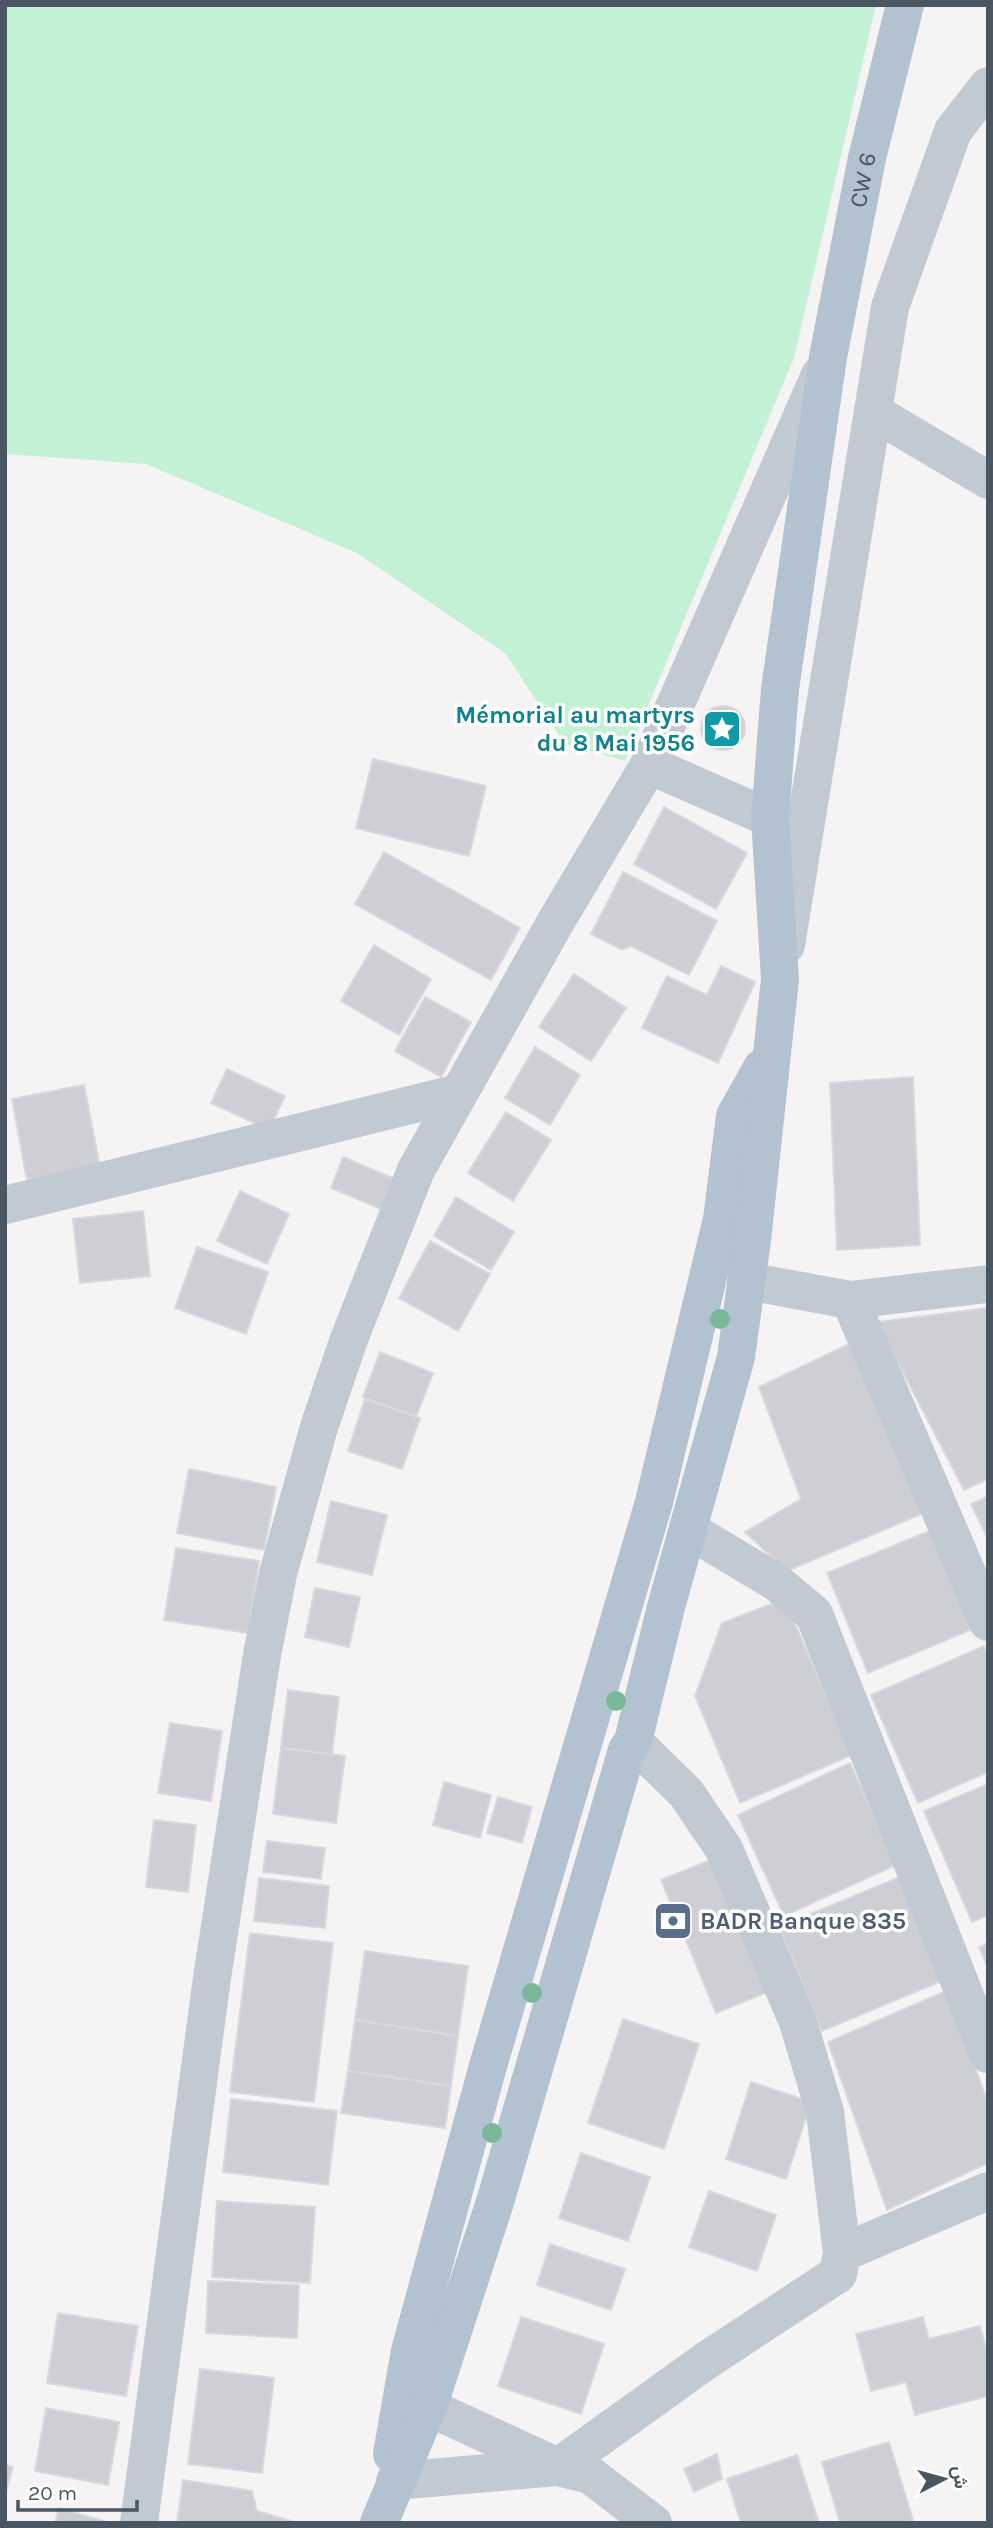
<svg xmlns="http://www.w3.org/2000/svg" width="993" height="2528" font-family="Karla,Vazirmatn,sans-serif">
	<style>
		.green { fill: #c3f1d5 }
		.building { fill: #cdcfd5; stroke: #d7d9de; stroke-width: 2 }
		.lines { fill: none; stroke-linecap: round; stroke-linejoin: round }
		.minor { stroke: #c1cad2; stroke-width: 38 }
		.major { stroke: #b3c2d1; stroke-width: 38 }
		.tree { fill: #7bb799 }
		.labels { text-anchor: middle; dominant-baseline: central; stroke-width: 7; stroke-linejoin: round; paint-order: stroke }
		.street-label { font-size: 24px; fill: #4a5661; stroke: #fff }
		.culture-label { font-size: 24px; font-weight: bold; fill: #0d838f; stroke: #fff; text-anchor: end }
		.service-label { font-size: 24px; font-weight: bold; fill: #4e5e75; stroke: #fff; text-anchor: start }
	</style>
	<rect width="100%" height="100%" fill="#f5f3f3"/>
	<polygon class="green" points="5,5 876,5 794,358 625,761 565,744 505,653 357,553 146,464 5,454"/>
	<g class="building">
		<circle cx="723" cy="728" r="22"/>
		<polygon points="730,722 731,734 716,735 715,723"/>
		<polygon points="373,759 486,786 469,856 356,828"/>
		<polygon points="664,807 747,853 716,909 634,864"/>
		<polygon points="384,852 520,928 491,980 355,904"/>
		<polygon points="623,872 717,921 689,975 631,946 622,950 591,934"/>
		<polygon points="374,945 431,979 399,1035 341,1001"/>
		<polygon points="721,966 755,982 718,1063 642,1028 667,976 707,995"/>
		<polygon points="574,974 626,1008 591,1061 539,1027"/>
		<polygon points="425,997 471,1022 441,1077 395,1051"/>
		<polygon points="535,1047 580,1075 550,1125 505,1098"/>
		<polygon points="227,1069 285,1096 269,1130 211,1103"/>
		<polygon points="913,1077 920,1245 837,1250 830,1083"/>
		<polygon points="84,1085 100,1167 27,1180 12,1099"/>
		<polygon points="506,1112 551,1140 513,1201 468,1173"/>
		<polygon points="343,1157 393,1178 381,1209 331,1188"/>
		<polygon points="240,1191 289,1214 267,1264 217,1241"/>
		<polygon points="456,1197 514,1232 491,1270 434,1236"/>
		<polygon points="143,1211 150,1276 80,1283 73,1219"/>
		<polygon points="430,1241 490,1274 458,1331 399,1298"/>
		<polygon points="197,1247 268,1272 246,1334 175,1308"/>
		<polygon points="988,1308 988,1479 964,1490 877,1322"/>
		<polygon points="853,1342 926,1512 787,1571 745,1532 801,1499 759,1387"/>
		<polygon points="380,1352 433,1373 416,1417 363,1397"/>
		<polygon points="365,1399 420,1418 402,1469 348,1451"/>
		<polygon points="189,1469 276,1487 264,1550 177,1533"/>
		<polygon points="988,1496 988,1539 971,1504"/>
		<polygon points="331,1501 387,1515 372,1575 317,1562"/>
		<polygon points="934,1529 975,1628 868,1673 827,1573"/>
		<polygon points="176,1548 259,1561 248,1633 164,1620"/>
		<polygon points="315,1588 360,1597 349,1647 305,1637"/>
		<polygon points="784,1599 852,1755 740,1803 695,1696 722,1623"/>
		<polygon points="984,1646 988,1655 988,1772 918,1803 871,1695"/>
		<polygon points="288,1690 339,1697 332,1754 281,1748"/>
		<polygon points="170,1723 222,1731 211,1801 158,1793"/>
		<polygon points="281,1748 345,1756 336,1823 273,1814"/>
		<polygon points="850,1763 896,1865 784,1916 738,1815"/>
		<polygon points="444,1782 491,1795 480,1838 433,1825"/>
		<polygon points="988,1784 988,1915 972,1922 924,1811"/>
		<polygon points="498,1797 532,1807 522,1843 487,1833"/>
		<polygon points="154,1820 196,1825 188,1892 146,1887"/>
		<polygon points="267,1841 325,1848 321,1879 263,1872"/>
		<polygon points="715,1858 770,1991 716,2013 661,1880"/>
		<polygon points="902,1876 944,1980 822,2031 779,1927"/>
		<polygon points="259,1878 329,1886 325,1928 254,1921"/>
		<polygon points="250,1933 333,1943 314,2102 230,2092"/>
		<polygon points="988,1943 988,1968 979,1947"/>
		<polygon points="365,1951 468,1966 458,2036 355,2020"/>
		<polygon points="948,1990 988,2104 988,2163 887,2210 828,2042"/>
		<polygon points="623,2019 699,2044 664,2149 588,2123"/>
		<polygon points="355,2020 458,2036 451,2086 348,2071"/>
		<polygon points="348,2071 451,2086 445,2128 341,2113"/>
		<polygon points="751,2082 811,2102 786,2179 726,2159"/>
		<polygon points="231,2099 337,2111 328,2185 223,2172"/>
		<polygon points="581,2153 650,2177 628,2241 559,2218"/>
		<polygon points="709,2191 776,2215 757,2271 689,2247"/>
		<polygon points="217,2201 315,2207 310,2283 212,2277"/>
		<polygon points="550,2244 625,2269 611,2310 537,2285"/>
		<polygon points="208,2281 299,2285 297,2338 206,2333"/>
		<polygon points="58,2313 138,2326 126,2396 47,2383"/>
		<polygon points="521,2317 604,2344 581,2414 498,2386"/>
		<polygon points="923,2317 929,2339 980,2326 988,2356 988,2396 915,2415 906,2382 871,2391 856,2334"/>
		<polygon points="200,2369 274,2378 262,2473 188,2464"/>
		<polygon points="46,2408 119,2422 108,2485 35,2471"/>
		<polygon points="889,2442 913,2520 902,2523 840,2523 822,2462"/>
		<polygon points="717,2454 722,2479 694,2492 684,2469"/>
		<polygon points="797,2455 819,2523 741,2523 727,2479"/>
		<polygon points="5,2464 13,2467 5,2495"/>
		<polygon points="183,2480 252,2491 257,2511 298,2523 177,2523"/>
		<polygon points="59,2508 110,2523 55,2523"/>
	</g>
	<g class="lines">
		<g class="minor">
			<polyline points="873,412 988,480"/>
			<polyline points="649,765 770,818"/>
			<polyline points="786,945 890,307 953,131 988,86"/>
			<polyline points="5,1205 459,1093"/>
			<polyline points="747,1281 850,1300 988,1284"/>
			<polyline points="850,1300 988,1622"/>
			<polyline points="689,1530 776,1582 814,1614 988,2054"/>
			<polyline points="633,1741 686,1793 724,1849 798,2022 825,2112 842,2253"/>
			<polyline points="428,2407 558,2467 590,2475 653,2523"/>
			<polyline points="395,2481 558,2467 707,2360 838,2274 842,2253 988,2191"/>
			<polyline points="139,2523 212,1978 262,1655 278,1574 319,1427 349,1339 416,1170 555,923 649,765 820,375"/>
		</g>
		<g class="major">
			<polyline points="392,2454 410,2351 488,2066 654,1502 722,1219 735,1116 762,1068"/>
			<path id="s1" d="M 379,2523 L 428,2407 L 495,2202 L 627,1750 L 633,1741 L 666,1607 L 736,1357 L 752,1240 L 780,979 L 770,818 L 780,689 L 828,357 L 867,158 L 905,5"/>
		</g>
	</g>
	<g class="tree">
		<circle cx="720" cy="1319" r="10"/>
		<circle cx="616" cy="1701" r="10"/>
		<circle cx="532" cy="1993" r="10"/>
		<circle cx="492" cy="2133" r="10"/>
	</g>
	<defs>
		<g id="sight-square" transform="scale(2.0125)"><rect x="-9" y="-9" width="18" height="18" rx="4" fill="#0f9aa8" stroke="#fff"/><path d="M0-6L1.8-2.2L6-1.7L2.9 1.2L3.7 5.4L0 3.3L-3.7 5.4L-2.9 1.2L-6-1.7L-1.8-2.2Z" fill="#fff"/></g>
		<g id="bank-square" transform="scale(2.0125)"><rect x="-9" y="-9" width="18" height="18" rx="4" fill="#5c6f8a" stroke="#fff"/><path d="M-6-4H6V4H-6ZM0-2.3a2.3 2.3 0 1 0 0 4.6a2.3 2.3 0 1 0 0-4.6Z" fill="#fff"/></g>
	</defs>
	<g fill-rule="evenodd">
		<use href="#sight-square" x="722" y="729"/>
		<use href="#bank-square" x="673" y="1921"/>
	</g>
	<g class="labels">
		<g class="street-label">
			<text stroke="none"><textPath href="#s1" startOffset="2408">CW 6</textPath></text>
		</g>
		<g class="culture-label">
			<text x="695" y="715">Mémorial au martyrs<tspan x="695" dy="28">du 8 Mai 1956</tspan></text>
		</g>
		<g class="service-label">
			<text x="700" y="1921">BADR Banque 835</text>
		</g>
	</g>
	<rect width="993" height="2528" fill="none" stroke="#4a5661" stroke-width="14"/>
	<g transform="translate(944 2479) rotate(84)" stroke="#ffffff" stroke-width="5" paint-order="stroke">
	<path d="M0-5L12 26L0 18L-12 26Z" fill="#4a5661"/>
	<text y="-10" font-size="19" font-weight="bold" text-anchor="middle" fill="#4a5661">ش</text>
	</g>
	<path d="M18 2500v10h119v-10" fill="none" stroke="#4a5661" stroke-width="3.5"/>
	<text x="28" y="2500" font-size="21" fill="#4a5661" stroke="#ffffff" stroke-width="5" paint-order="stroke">20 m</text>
</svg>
